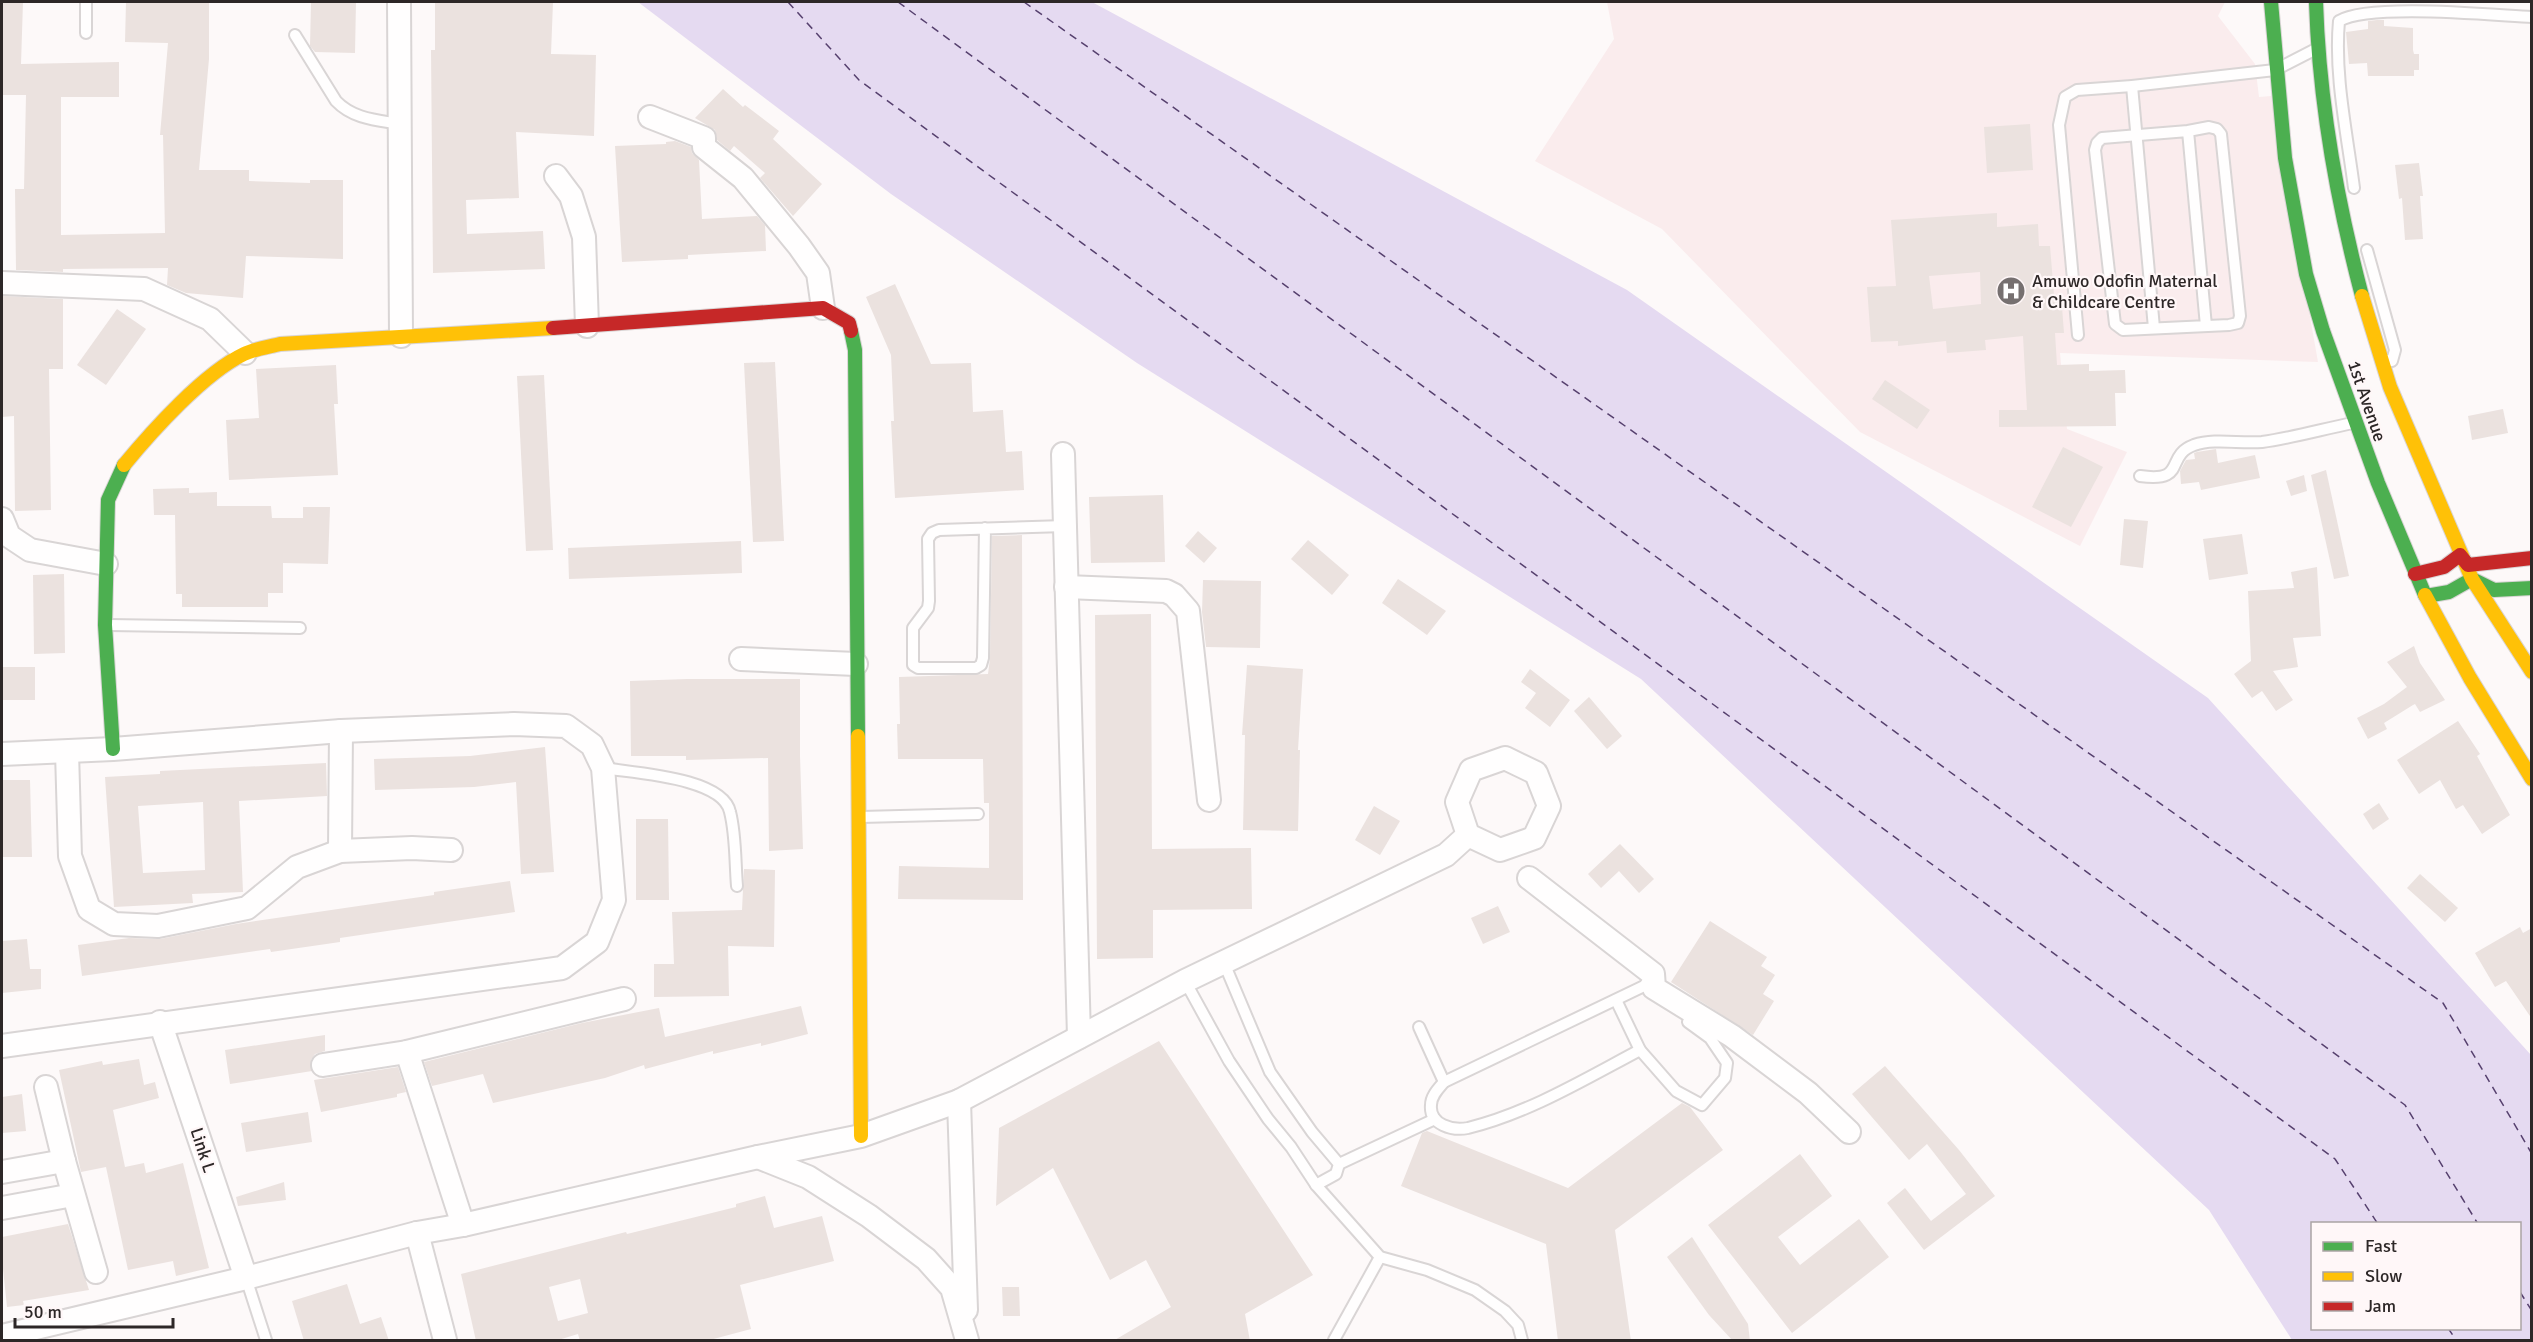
<svg xmlns="http://www.w3.org/2000/svg" width="2533" height="1342" font-family="Signika,sans-serif">
	<style>
		.built { fill: #faeced }
		.water { fill: #e5daf1; fill-rule: evenodd }
		.lines { fill: none; stroke-linecap: round; stroke-linejoin: round }
		.ferry { stroke: #56406e; stroke-width: 1.5; stroke-dasharray: 8 6; stroke-linecap: butt }
		.building { fill: #ebe2df; fill-rule: evenodd }
		.lane-casing { stroke: #d9d5d5; stroke-width: 14 }
		.street-casing { stroke: #d9d5d5; stroke-width: 26 }
		.fast-casing { stroke: #d9d5d5; stroke-width: 16 }
		.slow-casing { stroke: #d9d5d5; stroke-width: 16 }
		.jam-casing { stroke: #d9d5d5; stroke-width: 16 }
		.lane { stroke: #fffefe; stroke-width: 10 }
		.street { stroke: #fffefe; stroke-width: 22 }
		.fast { stroke: #4caf50; stroke-width: 14 }
		.slow { stroke: #ffc107; stroke-width: 14 }
		.jam { stroke: #c62828; stroke-width: 14 }
		.labels { text-anchor: middle; dominant-baseline: central; stroke-width: 4.5; stroke-linejoin: round; paint-order: stroke }
		.poi-label { font-size: 18px; fill: #2d2727; stroke: #fff7f8; text-anchor: start }
		.street-label { font-size: 18px; fill: #2d2727; stroke: #fff7f8 }
	</style>
	<rect width="100%" height="100%" fill="#fdf9f9"/>
	<polygon class="built" points="1607,2 2225,2 2218,16 2255,64 2259,97 2271,96 2318,362 2060,353 2067,429 2127,452 2080,546 1860,432 1662,229 1535,161 1614,39"/>
	<path class="water" d="M 638,2 L 1092,2 L 1627,290 L 2208,698 L 2531,1055 L 2531,1340 L 2292,1340 L 2209,1210 L 1641,679 L 1137,363 L 891,194 ZM 2312,1224 L 2520,1224 L 2520,1328 L 2312,1328 Z"/>
	<g class="lines">
		<g class="ferry">
			<polyline points="788,2 859,80 2335,1159 2378,1224"/>
			<polyline points="898,2 2405,1105 2478,1224"/>
			<polyline points="1024,2 2443,1003 2532,1154"/>
			<polyline points="2520,1292 2532,1311"/>
			<polyline points="2448,1328 2456,1340"/>
		</g>
	</g>
	<g class="building">
		<polygon points="2,2 23,2 21,64 119,62 119,97 61,97 61,235 165,233 163,135 160,135 168,43 125,42 126,2 209,2 209,59 199,170 249,170 249,181 310,183 310,180 343,180 343,259 246,256 243,298 186,293 167,285 168,268 63,269 63,272 16,270 15,189 24,189 26,95 2,95"/>
		<polygon points="311,2 356,2 355,53 315,52 310,46"/>
		<polygon points="435,2 553,2 551,54 596,55 594,136 516,132 519,198 466,200 467,234 543,231 545,269 433,273 431,50 435,50"/>
		<polygon points="2377,20 2384,20 2384,26 2413,28 2413,50 2414,54 2419,54 2419,70 2414,70 2414,76 2368,76 2367,63 2349,64 2346,32 2368,29 2368,21"/>
		<polygon points="723,89 743,107 745,105 779,131 773,139 822,184 793,216 760,178 765,173 734,146 730,151 717,140 715,130 695,118"/>
		<polygon points="2030,124 2033,170 1987,173 1984,127"/>
		<polygon points="675,141 691,147 692,153 699,160 702,219 757,216 765,225 766,251 688,255 688,259 622,262 615,146 666,144 666,142"/>
		<polygon points="2419,163 2423,196 2420,196 2423,239 2405,240 2402,198 2399,199 2395,165"/>
		<path d="M 1997,213 L 1997,227 L 2038,224 L 2039,246 L 2050,246 L 2054,295 L 2061,294 L 2064,333 L 2055,333 L 2057,365 L 2089,364 L 2089,371 L 2125,370 L 2126,393 L 2115,393 L 2116,426 L 1999,427 L 1999,410 L 2027,410 L 2023,336 L 1985,340 L 1986,350 L 1947,353 L 1946,341 L 1898,346 L 1898,341 L 1871,342 L 1867,287 L 1896,286 L 1891,220 ZM 1980,272 L 1981,304 L 1933,309 L 1929,276 Z"/>
		<polygon points="895,284 931,364 971,363 973,412 1003,410 1006,452 1022,451 1024,490 895,498 891,421 894,421 891,355 866,297"/>
		<polygon points="2,296 63,299 63,369 49,369 51,510 15,511 14,416 2,417"/>
		<polygon points="117,309 146,329 106,385 77,365"/>
		<polygon points="775,362 784,541 753,542 744,363"/>
		<polygon points="336,365 338,404 334,404 338,475 229,480 226,420 259,418 256,369"/>
		<polygon points="544,375 553,550 526,551 517,376"/>
		<polygon points="1885,380 1930,410 1917,429 1872,399"/>
		<polygon points="2503,409 2508,433 2472,440 2468,416"/>
		<polygon points="2063,447 2103,467 2071,527 2032,507"/>
		<polygon points="2216,449 2218,463 2255,455 2260,478 2201,490 2199,482 2181,484 2180,471 2186,460 2195,459 2194,453 2197,452"/>
		<polygon points="2326,470 2349,576 2334,579 2311,475"/>
		<polygon points="2304,475 2307,491 2291,496 2286,481"/>
		<polygon points="189,488 189,493 217,492 217,506 271,506 272,518 303,518 303,507 330,507 328,564 283,563 283,593 268,593 268,607 182,607 182,594 176,594 175,515 154,515 153,489"/>
		<polygon points="1163,495 1165,562 1091,563 1089,497"/>
		<polygon points="2124,519 2148,521 2143,568 2120,565"/>
		<polygon points="1198,531 1217,548 1204,563 1185,546"/>
		<polygon points="2242,534 2248,574 2209,580 2203,539"/>
		<polygon points="1022,535 1023,900 898,899 899,866 989,868 989,803 984,803 983,759 898,759 897,724 900,724 899,677 988,674 990,658 992,536"/>
		<polygon points="1308,540 1349,575 1332,595 1291,559"/>
		<polygon points="741,541 742,573 569,579 568,548"/>
		<polygon points="2317,567 2321,636 2293,638 2298,667 2273,671 2293,700 2276,711 2262,691 2252,698 2234,674 2251,661 2248,591 2294,588 2291,572"/>
		<polygon points="64,574 65,653 34,654 33,575"/>
		<polygon points="1398,579 1446,611 1427,635 1382,603"/>
		<polygon points="1203,580 1261,581 1260,648 1206,647 1202,612"/>
		<polygon points="1151,614 1152,849 1251,848 1252,909 1153,910 1153,958 1097,959 1095,615"/>
		<polygon points="2414,646 2420,663 2445,700 2420,712 2415,704 2413,705 2384,723 2387,729 2368,739 2357,718 2384,704 2407,687 2387,662"/>
		<polygon points="1247,665 1303,669 1298,750 1300,750 1298,831 1243,830 1245,735 1242,735"/>
		<rect x="2" y="667" width="33" height="33"/>
		<polygon points="1530,669 1570,700 1550,727 1525,708 1536,693 1521,682"/>
		<polygon points="687,679 800,679 800,756 803,849 769,851 768,758 686,760 686,756 631,756 630,681"/>
		<polygon points="1589,697 1622,736 1607,749 1574,711"/>
		<polygon points="2458,721 2480,754 2477,756 2510,815 2482,834 2463,805 2456,809 2440,780 2419,794 2397,760"/>
		<polygon points="545,747 554,872 521,874 516,782 474,787 375,790 374,759 470,756"/>
		<path d="M 326,763 L 327,796 L 239,801 L 243,892 L 192,894 L 193,903 L 114,907 L 105,777 L 160,774 L 160,771 ZM 203,802 L 205,870 L 143,873 L 138,806 Z"/>
		<polygon points="2,780 30,780 32,857 2,857"/>
		<polygon points="2379,803 2389,819 2373,830 2363,814"/>
		<polygon points="1374,806 1400,821 1380,855 1355,840"/>
		<polygon points="636,819 668,819 669,900 636,900"/>
		<polygon points="1620,844 1654,879 1639,893 1619,871 1601,888 1588,874"/>
		<polygon points="744,869 775,870 774,947 728,946 729,996 654,997 654,964 674,964 672,912 742,910"/>
		<polygon points="2420,874 2458,908 2445,922 2407,888"/>
		<polygon points="510,881 515,912 340,938 340,942 271,952 270,949 82,976 78,945 129,938 160,939 236,924 434,895 434,892"/>
		<polygon points="1498,906 1510,932 1483,944 1471,918"/>
		<polygon points="1710,921 1767,957 1761,966 1775,975 1763,994 1774,1001 1753,1035 1671,982"/>
		<polygon points="2520,927 2523,933 2532,928 2532,1019 2506,981 2495,987 2475,953"/>
		<polygon points="27,939 30,969 41,969 41,989 2,993 2,941"/>
		<polygon points="801,1006 808,1034 761,1046 761,1043 713,1054 713,1051 645,1069 644,1065 605,1078 493,1103 483,1074 432,1086 424,1062 582,1023 659,1008 665,1037"/>
		<polygon points="325,1035 325,1051 315,1054 311,1060 312,1071 230,1084 225,1050"/>
		<polygon points="1159,1041 1313,1275 1245,1314 1250,1341 1113,1341 1171,1307 1146,1260 1110,1280 1053,1168 996,1206 999,1128"/>
		<polygon points="139,1059 144,1085 155,1082 159,1098 113,1110 125,1167 144,1163 146,1173 183,1163 209,1268 176,1276 173,1261 128,1270 106,1167 81,1172 59,1070 102,1061 103,1065"/>
		<polygon points="1885,1066 1959,1150 1995,1196 1924,1250 1887,1203 1905,1188 1931,1221 1966,1194 1927,1144 1909,1160 1852,1094"/>
		<polygon points="398,1067 406,1092 397,1094 397,1097 321,1112 314,1080"/>
		<polygon points="22,1094 26,1131 2,1133 2,1097"/>
		<polygon points="1682,1103 1690,1107 1723,1150 1615,1230 1631,1341 1558,1341 1546,1244 1401,1186 1422,1133 1427,1131 1568,1188"/>
		<polygon points="308,1112 312,1142 246,1152 241,1123"/>
		<polygon points="1800,1154 1832,1196 1778,1237 1800,1265 1859,1219 1889,1257 1792,1333 1708,1225"/>
		<polygon points="284,1182 286,1200 238,1206 236,1197"/>
		<path d="M 765,1196 L 774,1228 L 822,1216 L 834,1261 L 740,1285 L 751,1329 L 706,1341 L 580,1341 L 578,1334 L 555,1341 L 476,1341 L 461,1274 L 626,1232 L 627,1234 L 736,1207 L 736,1204 ZM 580,1279 L 588,1313 L 558,1321 L 549,1287 Z"/>
		<polygon points="68,1224 89,1290 23,1301 24,1305 7,1307 2,1259 2,1237"/>
		<polygon points="1692,1237 1748,1324 1750,1341 1733,1341 1709,1315 1667,1257"/>
		<polygon points="347,1284 360,1324 381,1317 389,1341 304,1341 292,1301"/>
		<polygon points="1002,1287 1019,1287 1020,1316 1003,1316"/>
	</g>
	<g class="lines">
		<g class="lane-casing">
			<g id="lane">
				<polyline points="86,33 86,2"/>
				<path d="M 295,35 L 336,101 C 353,119 377,120 400,124"/>
				<polyline points="2132,86 2154,328"/>
				<polyline points="2188,131 2209,127 2217,129 2221,134 2240,316 2238,323 2229,325 2123,330 2115,324 2095,150 2097,143 2102,138 2188,131 2206,326"/>
				<path d="M 2354,188 C 2347,133 2334,75 2339,21 C 2369,3 2491,15 2532,17"/>
				<polyline points="2367,250 2395,350 2392,361 2389,360"/>
				<polyline points="2078,335 2059,125 2065,97 2077,90 2132,86 2275,70 2314,50"/>
				<path d="M 2140,476 C 2188,483 2164,456 2194,445 C 2215,438 2240,444 2262,442 C 2292,438 2323,429 2353,423"/>
				<polyline points="985,528 983,658 981,665 976,668 918,668 913,665 913,628 928,608 929,601 928,539 932,533 939,530 1065,526"/>
				<polyline points="109,625 300,628"/>
				<path d="M 603,768 C 632,773 723,777 730,812 C 736,835 735,862 737,886"/>
				<polyline points="861,817 978,814"/>
				<polyline points="1224,963 1270,1072 1312,1132 1339,1164 1336,1174 1316,1185"/>
				<polyline points="1185,981 1229,1061 1268,1119 1291,1147 1316,1185 1380,1257 1427,1270 1475,1290 1505,1311 1518,1325 1522,1340"/>
				<polyline points="1616,1000 1640,1050 1676,1091 1702,1105 1725,1078 1727,1063 1710,1038 1688,1022"/>
				<polyline points="1419,1027 1444,1082"/>
				<path d="M 1640,1050 C 1585,1079 1529,1113 1468,1128 C 1453,1131 1429,1125 1431,1105 C 1431,1096 1438,1089 1444,1082 L 1644,986 L 1651,977"/>
				<polyline points="1339,1164 1435,1119"/>
				<polyline points="246,1278 266,1340"/>
				<polyline points="1334,1340 1380,1257"/>
			</g>
		</g>
		<g class="street-casing">
			<g id="street">
				<polyline points="399,2 401,336"/>
				<polyline points="650,117 704,138 704,147 743,178 799,246 818,273 823,308"/>
				<polyline points="556,176 571,196 584,237 587,326"/>
				<polyline points="2,283 144,289 210,319 245,353"/>
				<polyline points="1063,454 1079,1037"/>
				<polyline points="2,519 9,536 30,550 106,564"/>
				<polyline points="1066,587 1166,591 1174,595 1188,611 1209,800"/>
				<polyline points="741,659 856,664"/>
				<polyline points="67,752 70,856 89,909 114,924 158,926 247,908 297,867 340,851 412,848 451,850"/>
				<polyline points="2,754 113,749 341,731 514,724 566,726 592,745 603,768 614,900 597,942 562,968 2,1046"/>
				<polygon points="1505,758 1536,773 1549,806 1534,838 1500,850 1468,835 1457,802 1471,770"/>
				<polyline points="340,851 341,731"/>
				<polyline points="1529,878 1653,974 1654,988 1732,1036 1808,1093 1849,1132"/>
				<polyline points="160,1022 246,1278"/>
				<polyline points="407,1052 463,1225"/>
				<polyline points="323,1065 407,1052 624,999"/>
				<polyline points="46,1087 64,1161 96,1272"/>
				<polyline points="959,1101 966,1310"/>
				<polyline points="758,1157 808,1177 869,1216 926,1259 952,1288 967,1340"/>
				<polyline points="2,1172 64,1161"/>
				<polyline points="2,1208 73,1195"/>
				<polyline points="417,1233 445,1340"/>
				<polyline points="2,1336 246,1278 417,1233 463,1225 758,1157 861,1136 959,1101 1185,981 1446,855 1468,835"/>
			</g>
		</g>
		<g class="fast-casing">
			<g id="fast">
				<polyline points="2271,2 2285,158 2306,274 2323,331 2378,483 2425,595"/>
				<path d="M 2316,2 C 2319,101 2337,201 2362,296"/>
				<polyline points="851,331 855,350 858,736"/>
				<polyline points="2426,596 2449,592 2472,579 2494,590 2532,588"/>
				<polyline points="113,749 105,625 108,500 124,465"/>
			</g>
		</g>
		<g class="slow-casing">
			<g id="slow">
				<polyline points="2362,296 2390,387 2472,579 2532,672"/>
				<path d="M 124,465 C 152,431 204,373 244,354 C 254,349 268,347 280,344 L 553,328"/>
				<polyline points="2425,595 2470,678 2532,779"/>
				<polyline points="858,736 861,1136"/>
			</g>
		</g>
		<g class="jam-casing">
			<g id="jam">
				<polyline points="553,328 823,308 849,323 851,331"/>
				<polyline points="2415,574 2444,567 2460,555 2468,565 2532,558"/>
			</g>
		</g>
		<use href="#lane" class="lane"/>
		<use href="#street" class="street"/>
		<use href="#fast" class="fast"/>
		<use href="#slow" class="slow"/>
		<use href="#jam" class="jam"/>
	</g>
	<defs>
		<g id="hospital-disc" transform="scale(1.5)"><circle r="9.5" fill="#767070" stroke="#fff7f8"/><path d="M-5-5h3v3.5h4V-5h3V5h-3V1.5h-4V5h-3Z" fill="#fff"/></g>
	</defs>
	<g fill-rule="evenodd">
		<use href="#hospital-disc" x="2011" y="291"/>
	</g>
	<g class="labels">
		<g class="poi-label">
			<text x="2032" y="281">Amuwo Odofin Maternal<tspan x="2032" dy="21">&amp; Childcare Centre</tspan></text>
		</g>
		<g class="street-label">
			<text transform="translate(2367 401) rotate(71)">1st Avenue</text>
			<text transform="translate(203 1150) rotate(72)">Link L</text>
		</g>
	</g>
	<rect width="2533" height="1342" fill="none" stroke="#2d2727" stroke-width="6"/>
	<rect x="2311" y="1222" width="210" height="108" fill="#fff7f8" stroke="#aba4a4" stroke-width="1.5"/>
	<rect x="2323" y="1242" width="30" height="9" fill="#4caf50" stroke="#aba4a4" stroke-width="1.5"/>
	<text x="2365" y="1252" font-size="18" fill="#2d2727">Fast</text>
	<rect x="2323" y="1272" width="30" height="9" fill="#ffc107" stroke="#aba4a4" stroke-width="1.5"/>
	<text x="2365" y="1282" font-size="18" fill="#2d2727">Slow</text>
	<rect x="2323" y="1302" width="30" height="9" fill="#c62828" stroke="#aba4a4" stroke-width="1.5"/>
	<text x="2365" y="1312" font-size="18" fill="#2d2727">Jam</text>
	<path d="M15 1318v9h158v-9" fill="none" stroke="#2d2727" stroke-width="3"/>
	<text x="24" y="1318" font-size="18" fill="#2d2727" stroke="#fff7f8" stroke-width="4.5" paint-order="stroke">50 m</text>
</svg>
